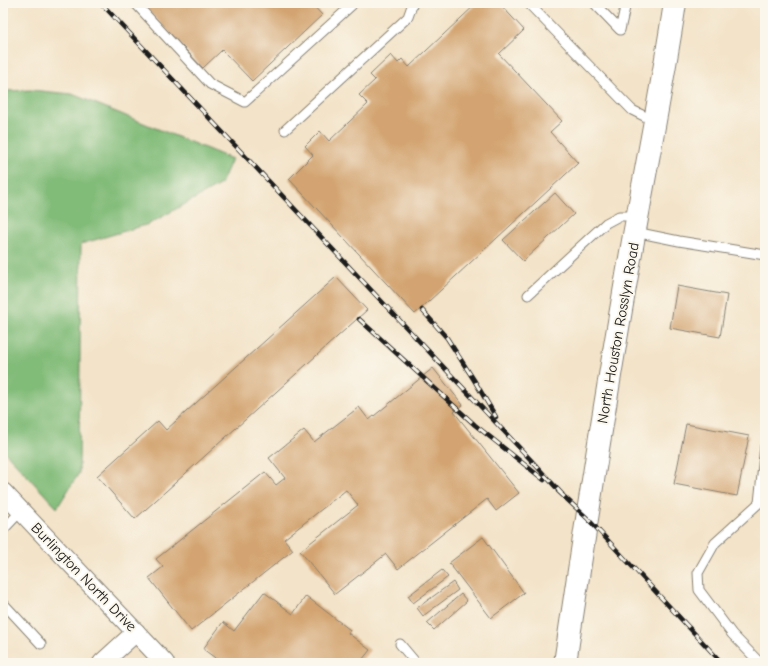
<svg xmlns="http://www.w3.org/2000/svg" width="768" height="666" font-family="'Comic Neue',sans-serif">
	<style>
		.forest { fill: #82bc79; stroke: #4f6c4a }
		.building { fill: #d3a471 }
		.lines { fill: none; stroke-linecap: round; stroke-linejoin: round }
		.service-casing { stroke: #888072; stroke-width: 11 }
		.minor-casing { stroke: #888072; stroke-width: 20 }
		.tertiary-casing { stroke: #888072; stroke-width: 24 }
		.service { stroke: #fff; stroke-width: 9 }
		.minor { stroke: #fff; stroke-width: 18 }
		.tertiary { stroke: #fff; stroke-width: 22 }
		.rail-casing { stroke: #1c1c1c; stroke-width: 4.5 }
		.rail { stroke: #fbf7ec; stroke-width: 3; stroke-dasharray: 9; stroke-linecap: butt }
		.labels { text-anchor: middle; dominant-baseline: central; stroke-width: 4; stroke-linejoin: round; paint-order: stroke }
		.street-label { font-size: 15px; fill: #1c1c1c; stroke: #fbf7ec }
	</style>
	<rect width="100%" height="100%" fill="#fbf7ec"/>
	<filter id="ink" filterUnits="userSpaceOnUse"><feTurbulence type="fractalNoise" baseFrequency=".025" numOctaves="2"/><feDisplacementMap in="SourceGraphic" scale="8" xChannelSelector="R" yChannelSelector="G"/><feConvolveMatrix kernelMatrix="1 2 1 2 8 2 1 2 1" color-interpolation-filters="sRGB"/></filter>
	<filter id="wash" filterUnits="userSpaceOnUse"><feTurbulence type="fractalNoise" baseFrequency=".012" numOctaves="4" result="noise"/><feDisplacementMap in="SourceGraphic" scale="16" xChannelSelector="R" yChannelSelector="G"/><feGaussianBlur stdDeviation="0.9" result="paint"/><feColorMatrix in="noise" values="0 0 0 0 0 0 0 0 0 0 0 0 0 0 0 0 0 1.4 0 .05"/><feComposite in="paint" operator="in"/></filter>
	<g filter="url(#wash)">
		<rect width="100%" height="100%" fill="#f3e3c8"/>
		<polygon class="forest" points="31,90 72,94 232,159 221,184 149,224 81,244 79,473 57,508 3,450 3,91"/>
		<g id="blocks">
			<g class="building">
				<polygon points="141,3 311,3 322,15 252,81 222,50 203,68"/>
				<polygon points="477,3 499,3 524,30 499,54 562,121 550,132 578,163 415,314 289,179 313,155 305,146 320,131 329,141 368,104 359,95 375,80 370,75 391,55 398,63 402,59 409,67"/>
				<polygon points="555,193 574,214 523,261 503,240"/>
				<polygon points="336,277 367,310 135,519 97,476 158,421 166,430"/>
				<polygon points="677,286 727,295 720,337 670,328"/>
				<polygon points="433,368 463,405 454,412 519,493 496,511 487,499 398,569 386,554 335,594 300,551 358,505 346,490 284,539 293,550 191,631 149,578 163,567 156,559 265,472 276,485 285,478 269,458 304,430 314,442 359,407 369,420"/>
				<polygon points="686,424 749,436 737,496 674,484"/>
				<polygon points="483,537 524,593 491,618 449,563"/>
				<polygon points="442,570 448,577 413,603 408,596"/>
				<polygon points="453,582 458,590 423,616 417,608"/>
				<polygon points="264,592 293,614 306,596 350,630 348,633 370,650 362,660 366,663 222,663 203,649 223,622 234,631"/>
				<polygon points="461,594 467,601 434,630 427,623"/>
			</g>
		</g>
	</g>
	<g filter="url(#ink)">
		<use href="#blocks" fill-opacity="0" stroke="#888072" stroke-width="1"/>
		<g class="lines">
			<g class="service-casing">
				<g id="service">
					<polyline points="135,3 210,84 245,102 352,5 350,3"/>
					<polyline points="528,3 632,110 654,121"/>
					<polyline points="594,3 620,30 626,3"/>
					<polyline points="285,130 408,17 413,3"/>
					<polyline points="635,232 679,241 765,255"/>
					<polyline points="528,295 606,223 619,216 638,216"/>
					<polyline points="3,530 21,511"/>
					<polyline points="3,603 41,644"/>
					<polyline points="400,644 416,663"/>
					<polyline points="760,663 732,634 699,590 698,573 715,543 759,503 765,446"/>
				</g>
			</g>
			<g class="minor-casing">
				<g id="minor">
					<polyline points="3,492 165,663"/>
					<polyline points="102,663 136,632"/>
				</g>
			</g>
			<g class="tertiary-casing">
				<path id="tertiary" d="M 565,663 C 586,522 608,382 633,241 C 647,162 663,83 675,3"/>
			</g>
			<use href="#service" class="service"/>
			<use href="#minor" class="minor"/>
			<use href="#tertiary" class="tertiary"/>
			<g class="rail-casing">
				<g id="rail">
					<polyline points="101,3 530,459 562,494"/>
					<polyline points="422,310 447,338 474,380 496,417"/>
					<polyline points="359,319 475,425 544,480"/>
					<polyline points="558,491 587,518 722,663"/>
				</g>
			</g>
			<use href="#rail" class="rail"/>
		</g>
	</g>
	<g class="labels">
		<g class="street-label">
			<text transform="translate(618 333) rotate(-80)">North Houston Rosslyn Road</text>
			<text transform="translate(84 577) rotate(46)">Burlington North Drive</text>
		</g>
	</g>
	<rect width="768" height="666" fill="none" stroke="#fbf7ec" stroke-width="16"/>
</svg>
